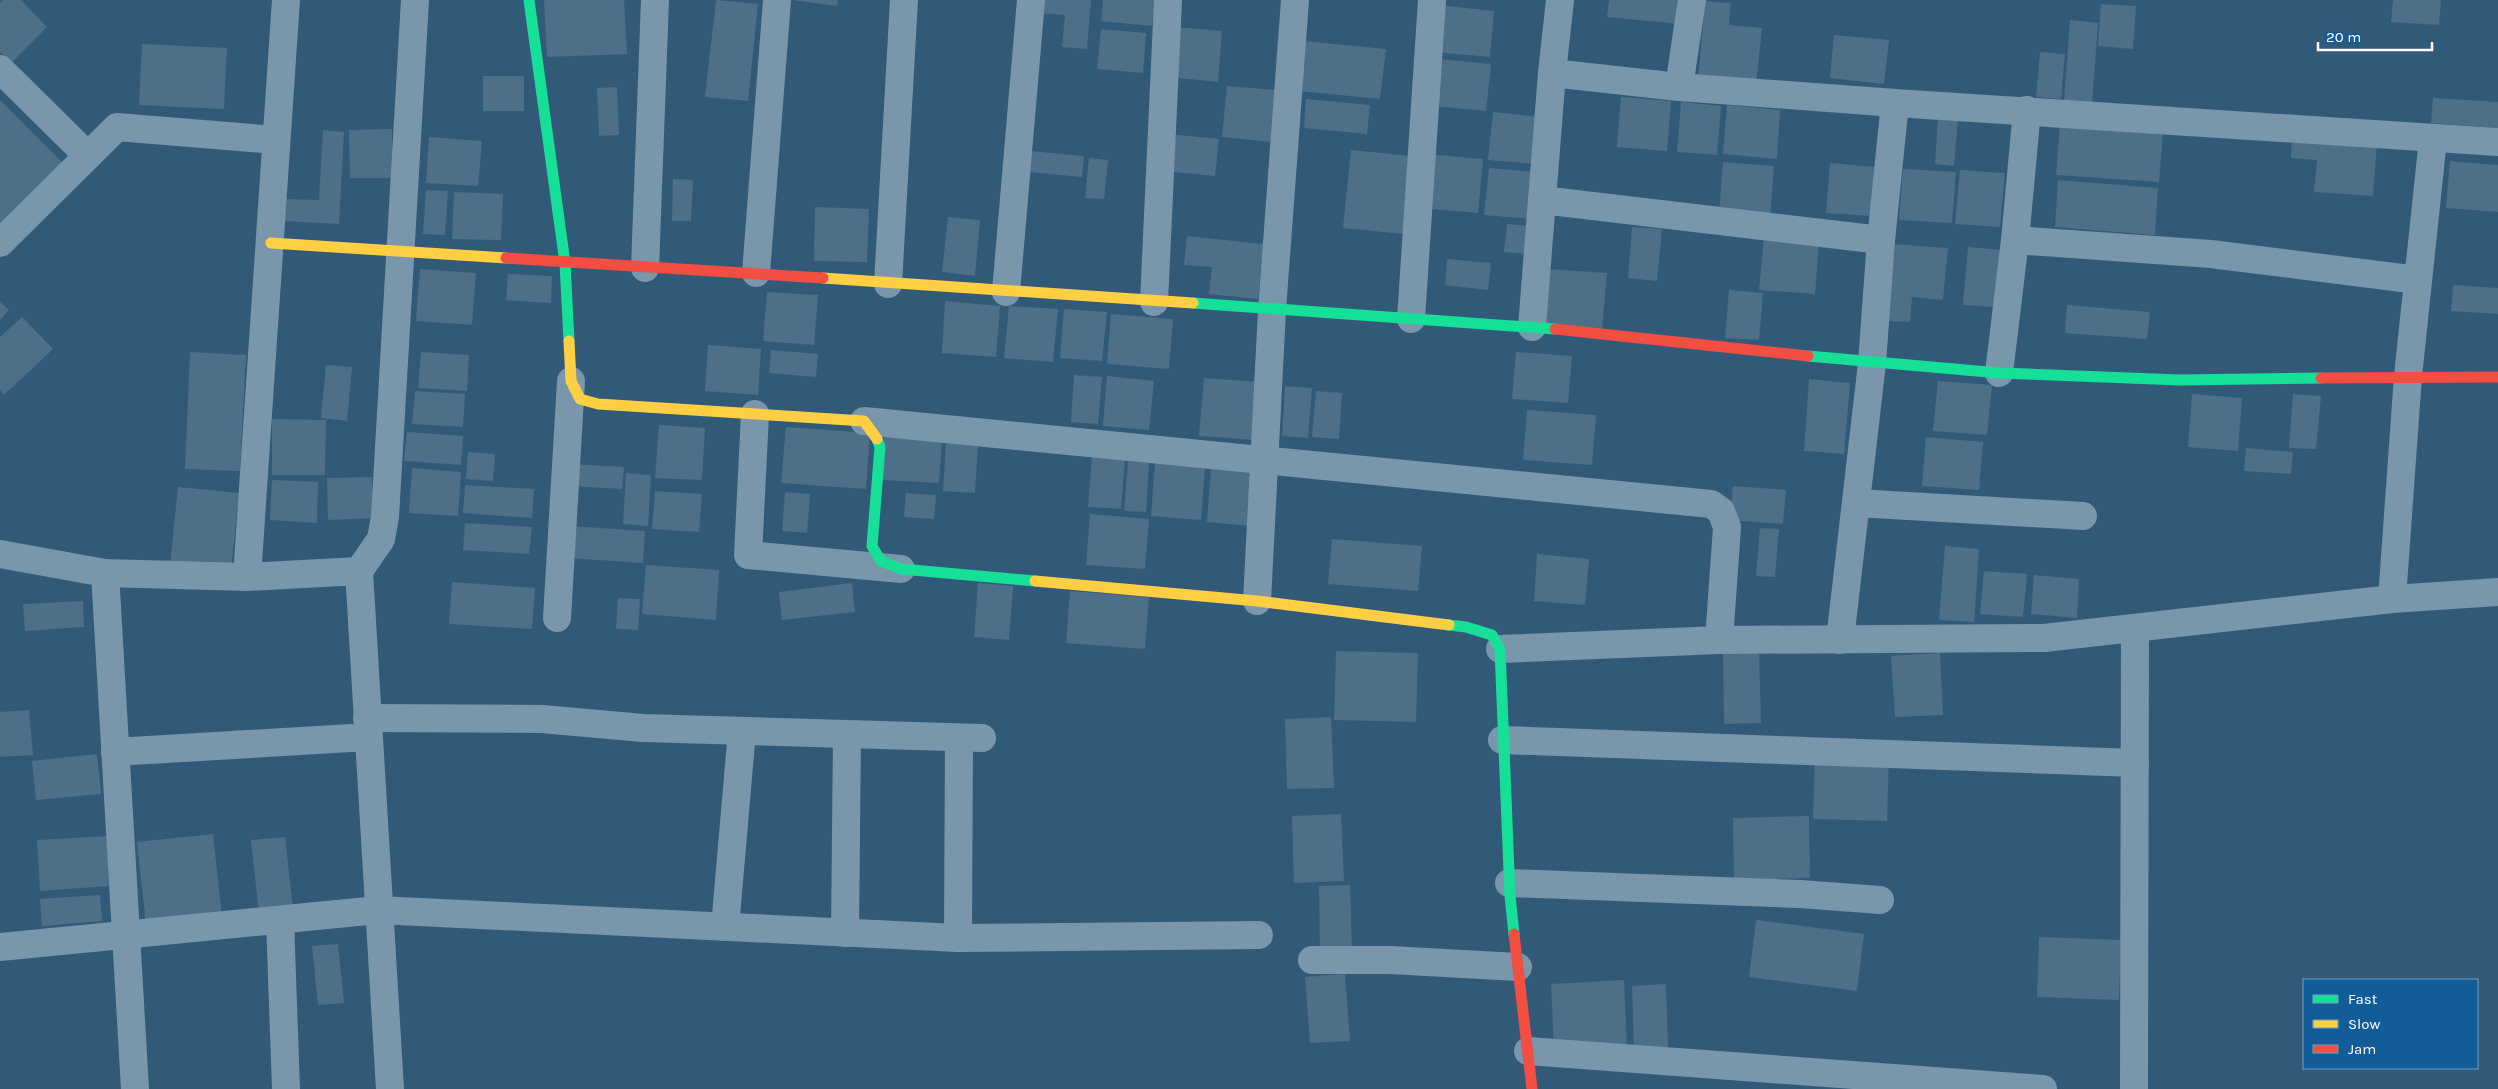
<svg xmlns="http://www.w3.org/2000/svg" width="2498" height="1089" font-family="Karla,sans-serif">
	<style>
		.building { fill: #4e6f88 }
		.lines { fill: none; stroke-linecap: round; stroke-linejoin: round }
		.street { stroke: #7a96ab; stroke-width: 28 }
		.fast { stroke: #16e098; stroke-width: 11 }
		.slow { stroke: #ffcf43; stroke-width: 11 }
		.jam { stroke: #f24e42; stroke-width: 11 }
	</style>
	<rect width="100%" height="100%" fill="#315a79"/>
	<g class="building">
		<polygon points="3,0 21,0 47,27 11,63 0,52 0,3"/>
		<polygon points="544,0 624,0 627,54 547,57"/>
		<polygon points="716,0 758,4 748,101 705,97"/>
		<polygon points="792,0 838,0 837,6"/>
		<polygon points="1035,0 1091,0 1087,49 1062,47 1065,15 1034,13"/>
		<polygon points="1103,0 1155,0 1152,26 1101,21"/>
		<polygon points="1609,0 1683,0 1680,24 1607,17"/>
		<polygon points="2393,0 2441,0 2439,25 2391,22"/>
		<polygon points="1705,1 1731,3 1729,25 1762,28 1756,85 1698,80"/>
		<polygon points="2101,4 2136,6 2133,49 2098,46"/>
		<polygon points="1439,5 1494,11 1490,57 1434,52"/>
		<polygon points="2070,20 2098,23 2092,104 2064,102"/>
		<polygon points="1174,27 1222,31 1218,82 1169,77"/>
		<polygon points="1101,29 1146,33 1143,73 1097,69"/>
		<polygon points="1834,35 1889,40 1884,84 1830,78"/>
		<polygon points="1304,41 1386,49 1380,99 1299,91"/>
		<polygon points="142,44 227,48 224,109 139,105"/>
		<polygon points="2040,52 2065,54 2061,99 2036,97"/>
		<polygon points="1439,59 1491,64 1486,111 1435,106"/>
		<rect x="483" y="76" width="41" height="35"/>
		<polygon points="1227,86 1276,90 1271,142 1222,137"/>
		<polygon points="617,87 619,135 599,136 597,88"/>
		<polygon points="1621,97 1671,101 1667,151 1617,147"/>
		<polygon points="2433,98 2498,102 2498,128 2431,123"/>
		<polygon points="1306,99 1370,105 1367,134 1304,128"/>
		<polygon points="0,100 63,163 0,225"/>
		<polygon points="1681,102 1721,106 1717,155 1677,152"/>
		<polygon points="1727,105 1780,110 1777,159 1723,154"/>
		<polygon points="1493,112 1539,117 1535,164 1488,160"/>
		<polygon points="1938,118 1958,120 1954,166 1935,164"/>
		<polygon points="2060,124 2163,132 2159,182 2056,175"/>
		<polygon points="392,129 392,178 350,178 349,130"/>
		<polygon points="323,130 344,132 339,224 284,221 285,199 319,200"/>
		<polygon points="1168,134 1219,139 1215,176 1164,171"/>
		<polygon points="2292,135 2377,142 2373,196 2314,192 2317,160 2291,158"/>
		<polygon points="429,137 482,141 478,186 426,183"/>
		<polygon points="1351,150 1411,156 1403,234 1343,228"/>
		<polygon points="1030,151 1084,156 1082,177 1028,172"/>
		<polygon points="1426,154 1483,159 1478,213 1421,208"/>
		<polygon points="1089,158 1108,160 1104,199 1085,198"/>
		<polygon points="2450,161 2498,165 2498,212 2446,208"/>
		<polygon points="1723,162 1774,166 1770,218 1719,214"/>
		<polygon points="1830,163 1876,167 1872,216 1826,213"/>
		<polygon points="1489,168 1536,172 1531,219 1484,215"/>
		<polygon points="1903,169 1956,172 1952,223 1899,220"/>
		<polygon points="1960,170 2005,173 2000,227 1955,224"/>
		<polygon points="673,179 693,180 691,221 672,221"/>
		<polygon points="2058,180 2158,188 2155,235 2055,227"/>
		<polygon points="426,190 448,191 445,235 423,234"/>
		<polygon points="454,192 503,194 501,240 452,239"/>
		<polygon points="815,207 869,209 867,262 814,261"/>
		<polygon points="948,217 980,220 975,276 942,272"/>
		<polygon points="1507,224 1529,226 1526,254 1504,252"/>
		<polygon points="1632,227 1662,229 1657,281 1628,278"/>
		<polygon points="1187,236 1263,244 1258,299 1209,294 1212,267 1184,265"/>
		<polygon points="1764,237 1819,242 1815,294 1759,290"/>
		<polygon points="1893,244 1948,248 1943,300 1912,297 1910,322 1887,321"/>
		<polygon points="1968,247 2001,250 1996,307 1963,305"/>
		<polygon points="1447,259 1491,263 1488,290 1445,285"/>
		<polygon points="420,269 476,273 472,325 416,321"/>
		<polygon points="1548,269 1607,273 1602,329 1543,325"/>
		<polygon points="508,274 552,276 551,303 506,300"/>
		<polygon points="2453,285 2498,288 2498,314 2451,311"/>
		<polygon points="1729,290 1763,293 1759,340 1725,338"/>
		<polygon points="767,292 818,295 814,345 763,341"/>
		<polygon points="945,301 1000,306 996,357 942,353"/>
		<polygon points="0,302 9,310 0,320"/>
		<polygon points="2067,305 2150,312 2147,339 2065,333"/>
		<polygon points="1009,306 1058,309 1053,362 1004,358"/>
		<polygon points="1064,309 1107,312 1102,361 1060,358"/>
		<polygon points="1111,314 1173,319 1169,369 1107,364"/>
		<polygon points="22,317 53,349 4,395 0,390 0,337"/>
		<polygon points="708,345 761,349 758,395 705,391"/>
		<polygon points="771,350 818,354 816,377 769,373"/>
		<polygon points="190,352 246,355 240,471 185,469"/>
		<polygon points="421,352 469,355 467,391 418,388"/>
		<polygon points="1516,352 1572,356 1568,403 1512,399"/>
		<polygon points="326,365 352,367 347,421 321,418"/>
		<polygon points="1074,375 1102,377 1098,424 1071,422"/>
		<polygon points="1107,376 1154,381 1149,430 1103,426"/>
		<polygon points="1204,378 1259,382 1255,440 1199,436"/>
		<polygon points="1809,379 1850,383 1844,454 1804,451"/>
		<polygon points="1938,381 1992,385 1987,435 1933,431"/>
		<polygon points="1285,386 1312,388 1308,438 1282,436"/>
		<polygon points="415,391 465,394 463,427 412,424"/>
		<polygon points="1316,391 1342,393 1339,439 1312,437"/>
		<polygon points="2192,394 2242,398 2238,451 2188,447"/>
		<polygon points="2293,394 2321,396 2316,449 2289,448"/>
		<polygon points="1527,410 1596,415 1592,465 1523,460"/>
		<polygon points="272,419 326,420 325,475 272,475"/>
		<polygon points="659,425 705,428 702,480 655,478"/>
		<polygon points="786,427 870,433 866,489 781,483"/>
		<polygon points="407,432 463,436 461,465 404,461"/>
		<polygon points="884,437 942,441 939,483 881,480"/>
		<polygon points="1926,437 1983,442 1979,490 1922,486"/>
		<polygon points="946,443 978,445 975,493 943,491"/>
		<polygon points="2246,448 2293,452 2291,474 2244,471"/>
		<polygon points="468,452 495,454 493,481 466,479"/>
		<polygon points="1092,456 1125,458 1121,509 1088,507"/>
		<polygon points="1128,461 1149,463 1146,512 1124,511"/>
		<polygon points="1155,463 1205,467 1201,520 1151,516"/>
		<polygon points="572,464 624,467 622,489 571,486"/>
		<polygon points="412,468 461,472 458,516 409,513"/>
		<polygon points="1211,468 1255,472 1250,526 1207,522"/>
		<polygon points="626,473 651,475 648,526 623,524"/>
		<polygon points="372,477 373,518 328,520 327,478"/>
		<polygon points="272,480 318,482 317,523 270,520"/>
		<polygon points="465,485 534,489 532,518 463,513"/>
		<polygon points="1733,486 1786,490 1783,524 1730,520"/>
		<polygon points="178,487 239,493 231,571 170,565"/>
		<polygon points="655,491 702,494 699,532 652,529"/>
		<polygon points="785,492 810,494 807,533 782,531"/>
		<polygon points="906,493 936,495 934,519 904,517"/>
		<polygon points="1090,514 1149,519 1145,569 1086,565"/>
		<polygon points="465,523 532,527 529,554 463,550"/>
		<polygon points="570,526 645,531 643,563 568,558"/>
		<polygon points="1760,528 1779,529 1775,577 1756,576"/>
		<polygon points="1332,539 1422,546 1418,591 1328,584"/>
		<polygon points="1945,546 1979,549 1974,622 1939,620"/>
		<polygon points="1537,554 1589,559 1585,605 1534,601"/>
		<polygon points="646,565 719,570 716,620 642,614"/>
		<polygon points="1984,571 2027,574 2023,617 1980,614"/>
		<polygon points="2034,575 2079,579 2077,618 2031,614"/>
		<polygon points="452,582 535,588 532,629 449,624"/>
		<polygon points="852,583 855,612 782,620 779,592"/>
		<polygon points="978,583 1013,586 1009,640 974,637"/>
		<polygon points="1070,591 1149,597 1145,649 1066,643"/>
		<polygon points="618,598 640,599 638,630 616,629"/>
		<polygon points="83,601 84,627 25,631 23,604"/>
		<polygon points="1759,650 1761,723 1724,724 1723,652"/>
		<polygon points="1336,651 1418,653 1416,722 1334,720"/>
		<polygon points="1940,653 1943,715 1895,717 1891,656"/>
		<polygon points="29,710 33,755 0,757 0,712"/>
		<polygon points="1331,717 1334,788 1287,789 1285,719"/>
		<polygon points="1815,753 1889,755 1887,821 1813,819"/>
		<polygon points="97,754 101,794 36,800 32,761"/>
		<polygon points="1341,814 1344,881 1294,883 1292,816"/>
		<polygon points="1809,816 1810,878 1734,880 1733,818"/>
		<polygon points="213,834 222,916 146,924 137,842"/>
		<polygon points="107,836 109,886 40,891 37,840"/>
		<polygon points="285,837 293,909 259,913 251,840"/>
		<polygon points="1350,885 1352,951 1320,952 1319,886"/>
		<polygon points="100,895 102,921 42,926 40,899"/>
		<polygon points="1756,920 1864,934 1857,991 1749,977"/>
		<polygon points="2039,937 2121,940 2119,1000 2037,997"/>
		<polygon points="338,944 344,1003 318,1005 312,946"/>
		<polygon points="1345,974 1350,1041 1310,1043 1305,977"/>
		<polygon points="1624,980 1627,1048 1554,1051 1551,984"/>
		<polygon points="1666,984 1668,1049 1634,1050 1632,986"/>
	</g>
	<g class="lines">
		<g class="street">
			<polyline points="1560,0 1552,73 1679,87 1895,103 2498,142"/>
			<polyline points="0,69 88,156"/>
			<polyline points="1679,87 1692,0"/>
			<polyline points="1542,200 1552,73"/>
			<polyline points="2015,240 2211,254 2418,280"/>
			<polyline points="0,243 117,127 276,140"/>
			<polyline points="645,268 655,0"/>
			<polyline points="756,273 777,0"/>
			<polyline points="888,284 904,0"/>
			<polyline points="1006,292 1031,0"/>
			<polyline points="1154,302 1168,0"/>
			<polyline points="1411,319 1432,0"/>
			<polyline points="1532,327 1542,200 1881,240"/>
			<polyline points="1999,373 2015,240 2027,110"/>
			<polyline points="755,414 748,555 901,569"/>
			<polyline points="864,421 1711,504 1721,511 1727,527 1719,640"/>
			<polyline points="1856,503 2083,516"/>
			<polyline points="0,554 105,573 247,577 359,571 390,1089"/>
			<polyline points="359,571 381,539 385,517 415,0"/>
			<polyline points="105,573 135,1089"/>
			<polyline points="247,577 286,0"/>
			<polyline points="2392,599 2408,376 2433,139"/>
			<polyline points="1257,601 1272,310 1295,0"/>
			<polyline points="557,618 571,381"/>
			<polyline points="1840,640 1872,363 1881,240 1895,103"/>
			<polyline points="1500,649 1719,640 2044,638 2392,599 2498,592"/>
			<polyline points="367,718 542,719 643,728 982,738"/>
			<polyline points="1502,740 2135,763"/>
			<polyline points="115,752 368,737"/>
			<polyline points="1509,883 1800,894 1880,900"/>
			<polyline points="280,920 286,1089"/>
			<polyline points="725,927 742,731"/>
			<polyline points="845,933 847,735"/>
			<polyline points="958,938 959,738"/>
			<polyline points="0,947 378,910 958,938 1259,935"/>
			<polyline points="1312,960 1390,960 1518,967"/>
			<polyline points="1528,1051 2043,1089"/>
			<polyline points="2134,1089 2135,628"/>
		</g>
		<g class="fast">
			<polyline points="529,0 565,263 569,341"/>
			<polyline points="1193,303 1555,329"/>
			<polyline points="1808,356 1999,373 2180,380 2321,378"/>
			<polyline points="877,439 880,447 872,546 881,561 901,569 1035,581"/>
			<polyline points="1449,625 1466,627 1492,635 1500,649 1510,896 1514,934"/>
		</g>
		<g class="slow">
			<polyline points="271,243 506,258"/>
			<polyline points="823,278 1193,303"/>
			<polyline points="569,341 571,381 580,399 598,404 864,421 877,439"/>
			<polyline points="1035,581 1257,601 1449,625"/>
		</g>
		<g class="jam">
			<polyline points="506,258 823,278"/>
			<polyline points="1555,329 1808,356"/>
			<polyline points="2321,378 2498,377"/>
			<polyline points="1514,934 1532,1089"/>
		</g>
	</g>
	<rect x="2303" y="979" width="175" height="90" fill="#125d98" stroke="#719ec1"/>
	<rect x="2313" y="995" width="25" height="8" fill="#16e098" stroke="#719ec1"/>
	<text x="2348" y="1004" font-size="15" fill="#ffffff">Fast</text>
	<rect x="2313" y="1020" width="25" height="8" fill="#ffcf43" stroke="#719ec1"/>
	<text x="2348" y="1029" font-size="15" fill="#ffffff">Slow</text>
	<rect x="2313" y="1045" width="25" height="8" fill="#f24e42" stroke="#719ec1"/>
	<text x="2348" y="1054" font-size="15" fill="#ffffff">Jam</text>
	<path d="M2318 42v8h114v-8" fill="none" stroke="#ffffff" stroke-width="2.5"/>
	<text x="2326" y="42" font-size="15" fill="#ffffff" stroke="#125d98" stroke-width="4" paint-order="stroke">20 m</text>
</svg>
